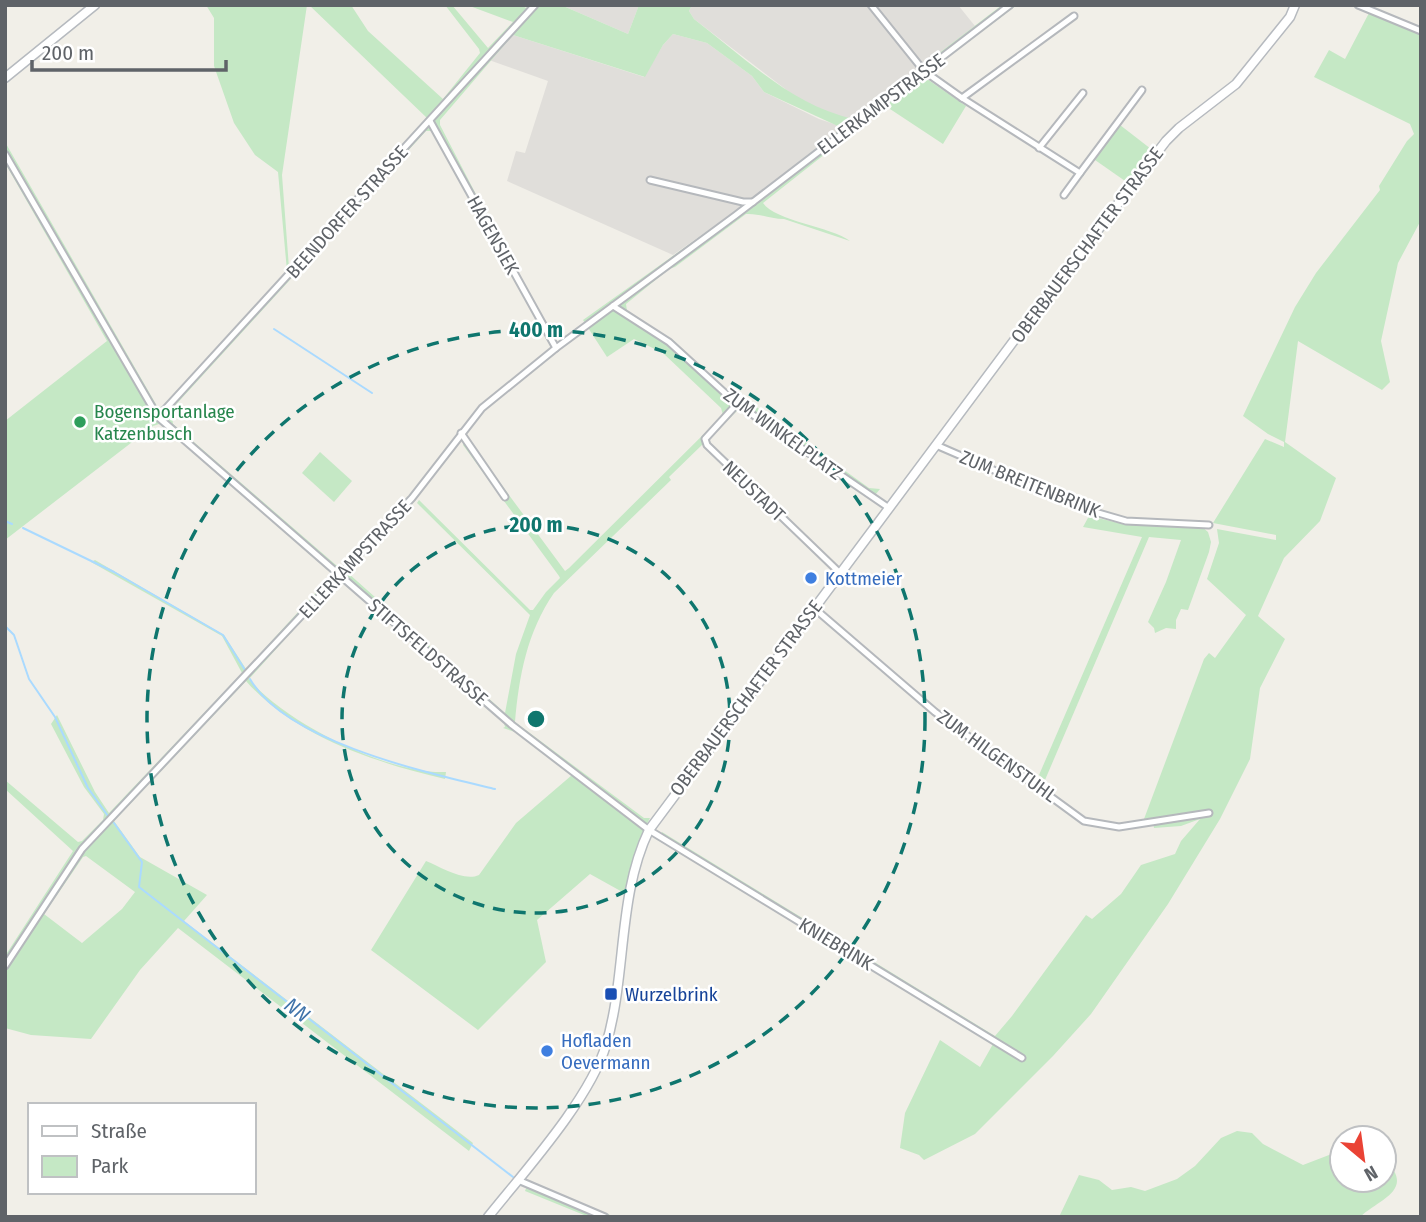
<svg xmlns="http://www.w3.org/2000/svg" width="1426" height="1222" font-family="'Fira Sans Condensed',sans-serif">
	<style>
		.industrial { fill: #e0deda }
		.green { fill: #c5e8c5; fill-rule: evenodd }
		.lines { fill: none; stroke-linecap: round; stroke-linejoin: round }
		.stream { stroke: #aadaff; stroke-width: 2 }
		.street-casing { stroke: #b5b8bc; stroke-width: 9 }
		.secondary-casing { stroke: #b6babf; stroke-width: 11 }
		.street { stroke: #fff; stroke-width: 5 }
		.secondary { stroke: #fff; stroke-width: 8 }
		.ring { fill: none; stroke: #0f766e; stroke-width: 3.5; stroke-dasharray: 12 9 }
		.leisure-dot { fill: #2e9e5b; stroke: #fff; stroke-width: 2.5 }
		.shop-dot { fill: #3f7fe0; stroke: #fff; stroke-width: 2.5 }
		.transit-dot { fill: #1a4fb4; stroke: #fff; stroke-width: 2.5 }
		.labels { text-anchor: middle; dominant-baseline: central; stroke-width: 5; stroke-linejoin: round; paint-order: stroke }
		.street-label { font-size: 19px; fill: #5f6368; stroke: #fff }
		.leisure-label { font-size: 19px; fill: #27864d; stroke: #fff; text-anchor: start }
		.shop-label { font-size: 19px; fill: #366cbe; stroke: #fff; text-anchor: start }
		.transit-label { font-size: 19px; fill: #164399; stroke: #fff; text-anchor: start }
		.water-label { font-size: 21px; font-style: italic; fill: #4174aa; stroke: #fff }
		.centre { fill: #0f766e; stroke: #fff; stroke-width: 3.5 }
		.ring-label { font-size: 21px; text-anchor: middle; font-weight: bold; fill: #0f766e; stroke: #fff; stroke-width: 5; stroke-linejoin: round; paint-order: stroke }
	</style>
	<rect width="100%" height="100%" fill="#f1efe8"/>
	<g class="industrial">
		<polygon points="561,5 639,5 628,34"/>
		<polygon points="692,5 958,5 975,26 853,119 829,114 797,98 694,19 689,11"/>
		<polygon points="673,34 707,43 752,76 764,92 819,119 843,127 743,206 673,255 507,181 516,151 525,153 548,81 489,60 513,35 644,77 663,45"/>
	</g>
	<g class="green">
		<path d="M 206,5 L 307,5 L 282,175 L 289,268 L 427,118 L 309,5 L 351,5 L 368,31 L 443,99 L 480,53 L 479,49 L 445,5 L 452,5 L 488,48 L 513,22 L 467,5 L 521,5 L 526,8 L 529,5 L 561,5 L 628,34 L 639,5 L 692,5 L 689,11 L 694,19 C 744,57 791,105 853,119 L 1002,5 L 1017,5 L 939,64 L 936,68 L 936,77 L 927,79 L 966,106 L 943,144 L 890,109 L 882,109 L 763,203 C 775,221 832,227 850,241 L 784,219 C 770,219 759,213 746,214 L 675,267 L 669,269 L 626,304 L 627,311 L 673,340 L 734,397 L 737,393 L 869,488 L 880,489 L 871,500 L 739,409 L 669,477 L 671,480 L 554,593 C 527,632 519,676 515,722 L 644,818 L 650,818 C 637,843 630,866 626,894 L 590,874 L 537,920 L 546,962 L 478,1030 L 371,950 L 426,861 C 441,867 464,882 479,875 L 516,823 L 572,775 L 515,732 L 503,728 L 505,727 L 504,723 L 344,584 L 335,584 L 249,679 C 284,722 389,775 446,772 L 445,779 C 376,763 294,736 246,681 L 114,821 L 140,857 L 207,895 L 184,921 L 473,1143 L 469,1151 L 178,928 L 140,970 L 91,1039 L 31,1035 L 5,1028 L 5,956 L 73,851 L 5,789 L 5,780 L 78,842 L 82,841 L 103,820 L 104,814 L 84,787 L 51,724 L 57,715 L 95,792 L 109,813 L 242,673 L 222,636 L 91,562 L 95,560 L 107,567 L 224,635 L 246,669 L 331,576 L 330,572 L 167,429 L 159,424 L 153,426 L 5,540 L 5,421 L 107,341 L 5,163 L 5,142 L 157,406 L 161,407 L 165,406 L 287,271 L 278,172 L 255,155 L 234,123 L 214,66 L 214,18 ZM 673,34 L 707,43 L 752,76 L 764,92 L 842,128 L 743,206 L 583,320 L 607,357 L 634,339 L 663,353 L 721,408 L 723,415 L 569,568 L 565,571 L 467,438 L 463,445 L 559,576 L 560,578 L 546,592 L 533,610 L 530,610 L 419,500 L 417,503 L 530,615 L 516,654 L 505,713 L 339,565 L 336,565 L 173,424 L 171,410 L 426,131 L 432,131 L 481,221 L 494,229 L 440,125 L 440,120 L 513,35 L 645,77 L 663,45 ZM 86,856 L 135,892 L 122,909 L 82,943 L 44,914 L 83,857 Z"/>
		<polygon points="1369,13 1421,34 1421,220 1398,263 1381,341 1390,382 1382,390 1298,341 1285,442 1336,478 1320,521 1284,558 1258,616 1285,639 1260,688 1250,759 1220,819 1168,904 1091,1014 1053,1056 975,1134 924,1160 919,1155 900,1148 905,1113 940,1040 980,1067 993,1044 658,840 662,832 995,1036 1012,1016 1086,915 1092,919 1121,894 1141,865 1175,854 1181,841 1200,819 1181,826 1154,828 1152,818 1144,819 1204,659 1209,653 1215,658 1246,615 1207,579 1219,543 1217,529 1276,540 1276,535 1213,523 1265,439 1284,447 1284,442 1268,434 1243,416 1295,307 1316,273 1380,190 1379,186 1407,141 1414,134 1410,124 1314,77 1329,50 1345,59"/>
		<polygon points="1120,125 1151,149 1128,183 1095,160"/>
		<polygon points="320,452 352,481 334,502 302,473"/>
		<polygon points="1089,516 1119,523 1154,526 1202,527 1208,532 1211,542 1209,552 1188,610 1181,609 1176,620 1176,629 1166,628 1155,633 1154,628 1148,622 1166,582 1181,540 1149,537 1045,780 1039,775 1142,537 1083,527"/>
		<path d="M 1237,1131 L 1252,1133 L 1263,1144 L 1303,1165 L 1342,1150 L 1342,1180 L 1384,1180 L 1384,1159 C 1417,1190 1379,1199 1360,1217 L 1059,1217 L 1079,1175 L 1099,1180 L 1112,1190 L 1131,1187 L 1145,1191 L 1177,1179 L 1195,1166 L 1221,1138 Z"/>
		<polygon points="529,1181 615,1217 589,1217 525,1191"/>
	</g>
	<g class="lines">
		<g class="stream">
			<polyline points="274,329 372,393"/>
			<polyline points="5,521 12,524"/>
			<polyline points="23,528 114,572 223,635 245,670"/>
			<polyline points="5,626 14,635 29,679 55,717 88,788 108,816"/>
			<path d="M 250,679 C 286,742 428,773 495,789"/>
			<polyline points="114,823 142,862 139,887 513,1177"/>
		</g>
		<g class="street-casing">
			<g id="street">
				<polyline points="871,5 924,71 962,98 1080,173 1064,195"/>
				<polyline points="1358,5 1421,31"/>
				<polyline points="962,98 1074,16"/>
				<polyline points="430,121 556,348"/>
				<polyline points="1039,148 1083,93"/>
				<polyline points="5,154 158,417 512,725 649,830 1022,1058"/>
				<polyline points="1080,173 1142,90"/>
				<polyline points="650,180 743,202 753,202"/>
				<polyline points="613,306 669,342 737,404 889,508"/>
				<polyline points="737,404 705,439 707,445 840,573"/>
				<polyline points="158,417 535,5"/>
				<polyline points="461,433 505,497"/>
				<polyline points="936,445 1081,508 1126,521 1209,525"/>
				<polyline points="814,608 935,712 1084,821 1119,827 1209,813"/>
				<polyline points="5,966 82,849 412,498 482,408 556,348 736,215 1010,5"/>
				<polyline points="518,1180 605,1217"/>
			</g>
		</g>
		<g class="secondary-casing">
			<g id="secondary">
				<polyline points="5,78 95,5"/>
				<path d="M 488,1217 C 524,1172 590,1099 606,1045 C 627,975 617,897 649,830 L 1036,311 L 1166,141 L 1179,128 L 1236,84 L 1290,17 L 1295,5"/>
			</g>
		</g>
		<use href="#street" class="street"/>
		<use href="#secondary" class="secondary"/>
	</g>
	<g class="ring">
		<circle cx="536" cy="719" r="194"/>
		<circle cx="536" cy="719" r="389"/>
	</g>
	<circle class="leisure-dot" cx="80" cy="422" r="7"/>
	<g class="shop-dot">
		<circle cx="811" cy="578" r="7"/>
		<circle cx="547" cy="1051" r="7"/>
	</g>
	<rect class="transit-dot" x="604" y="987" width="14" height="14" rx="3.5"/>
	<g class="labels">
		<g class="street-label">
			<text transform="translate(881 104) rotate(-37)">ELLERKAMPSTRASSE</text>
			<text transform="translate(347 212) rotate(-48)">BEENDORFER STRASSE</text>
			<text transform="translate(493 235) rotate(61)">HAGENSIEK</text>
			<text transform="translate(1087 245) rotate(-53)">OBERBAUERSCHAFTER STRASSE</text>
			<text transform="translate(783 434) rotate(36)">ZUM WINKELPLATZ</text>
			<text transform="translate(1030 484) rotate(22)">ZUM BREITENBRINK</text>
			<text transform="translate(754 491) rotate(44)">NEUSTADT</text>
			<text transform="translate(355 559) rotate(-47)">ELLERKAMPSTRASSE</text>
			<text transform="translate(428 652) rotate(41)">STIFTSFELDSTRASSE</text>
			<text transform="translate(746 698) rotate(-53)">OBERBAUERSCHAFTER STRASSE</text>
			<text transform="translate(997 756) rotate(36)">ZUM HILGENSTUHL</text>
			<text transform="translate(836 944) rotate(31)">KNIEBRINK</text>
		</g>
		<g class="leisure-label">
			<text x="94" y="411">Bogensportanlage<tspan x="94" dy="22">Katzenbusch</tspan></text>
		</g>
		<g class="shop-label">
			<text x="825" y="578">Kottmeier</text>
			<text x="561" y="1040">Hofladen<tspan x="561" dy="22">Oevermann</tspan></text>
		</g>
		<g class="transit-label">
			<text x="625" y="994">Wurzelbrink</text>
		</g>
		<g class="water-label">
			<text transform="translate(297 1010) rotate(38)">NN</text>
		</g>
	</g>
	<circle cx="536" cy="719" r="10" class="centre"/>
	<g class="ring-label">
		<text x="536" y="337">400 m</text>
		<text x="536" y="532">200 m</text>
	</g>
	<rect width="1426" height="1222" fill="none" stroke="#5f6368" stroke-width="14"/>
	<rect x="28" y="1103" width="228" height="91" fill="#ffffff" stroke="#bfc1c3" stroke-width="2"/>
	<rect x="42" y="1126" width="35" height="10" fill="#ffffff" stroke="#bfc1c3" stroke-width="2"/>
	<text x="91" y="1138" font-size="21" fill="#5f6368">Straße</text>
	<rect x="42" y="1156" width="35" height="21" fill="#c5e8c5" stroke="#bfc1c3" stroke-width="2"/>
	<text x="91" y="1173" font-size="21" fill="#5f6368">Park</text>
	<g transform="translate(1363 1159) rotate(151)"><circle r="33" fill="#ffffff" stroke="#bfc1c3" stroke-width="2"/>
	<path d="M0-5L12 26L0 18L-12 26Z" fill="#ea4335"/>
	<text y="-10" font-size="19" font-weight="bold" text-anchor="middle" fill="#5f6368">N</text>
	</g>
	<path d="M32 60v10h194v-10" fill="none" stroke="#5f6368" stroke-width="3.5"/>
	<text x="42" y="60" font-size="21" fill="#5f6368" stroke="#ffffff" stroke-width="5" paint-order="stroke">200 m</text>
</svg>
